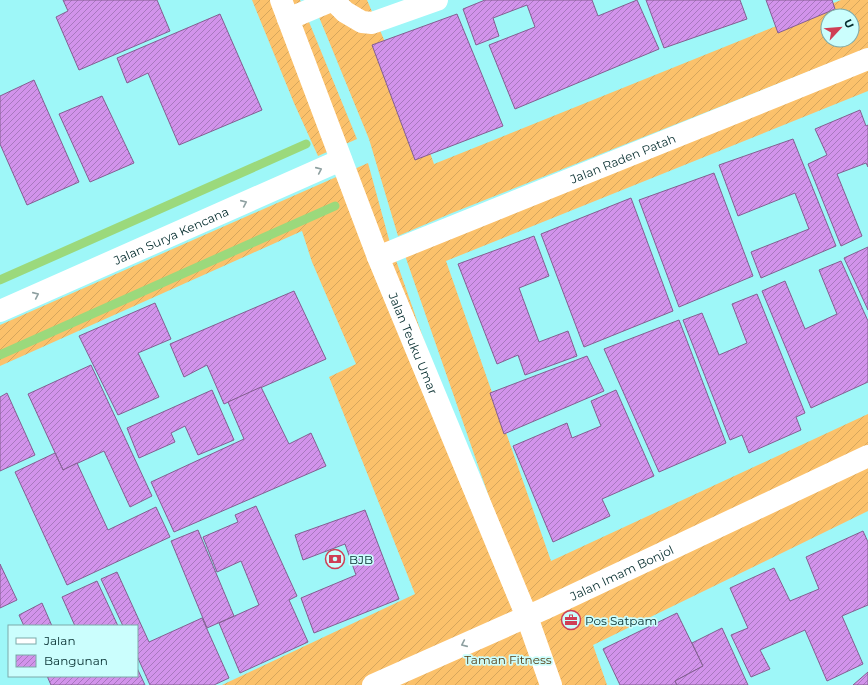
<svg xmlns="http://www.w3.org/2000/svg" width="868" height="685" font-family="Montserrat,sans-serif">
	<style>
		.garden { fill: url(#garden-furrows); fill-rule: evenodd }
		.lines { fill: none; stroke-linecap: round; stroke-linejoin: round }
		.stream { stroke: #9bd97c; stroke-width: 9 }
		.building { fill: url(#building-hatch); stroke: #835f91 }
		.minor { stroke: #fff; stroke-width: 22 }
		.oneway { stroke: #8ea0a1 }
		.labels { text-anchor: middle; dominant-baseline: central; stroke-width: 3.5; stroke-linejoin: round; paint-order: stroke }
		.street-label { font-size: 12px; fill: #052d2e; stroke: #cbfefd }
		.poi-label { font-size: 12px; fill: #052d2e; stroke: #cbfefd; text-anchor: start }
		.park-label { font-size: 12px; fill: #573d12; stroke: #cbfefd }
	</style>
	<defs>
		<pattern id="garden-furrows" width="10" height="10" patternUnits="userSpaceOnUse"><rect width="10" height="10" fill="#fbc16b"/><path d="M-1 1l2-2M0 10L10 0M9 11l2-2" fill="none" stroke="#d6a65d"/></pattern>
		<pattern id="building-hatch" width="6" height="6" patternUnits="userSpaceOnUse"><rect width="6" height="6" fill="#d293eb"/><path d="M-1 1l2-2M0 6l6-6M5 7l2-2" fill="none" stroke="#a878bf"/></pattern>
	</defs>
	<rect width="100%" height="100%" fill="#9ef7f8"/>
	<g class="garden">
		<polygon points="252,0 300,0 357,139 318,156 294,103"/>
		<path d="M 312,0 L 367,0 L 418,119 L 434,164 L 841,0 L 868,0 L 868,48 L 452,213 L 398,236 L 369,139 ZM 828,16 L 852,16 L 852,40 L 828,40 Z"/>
		<polygon points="868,58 868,91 446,261 551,561 868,414 868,453 529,612 401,244"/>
		<polygon points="368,163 390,243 520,615 370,685 222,685 415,594 329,377 356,364 312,262 302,231 0,366 0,325"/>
		<polygon points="868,459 868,511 593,645 607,685 555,685 532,619"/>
		<polygon points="523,625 544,685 391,685"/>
	</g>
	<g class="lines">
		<g class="stream">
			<polyline points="0,280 306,144"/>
			<polyline points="0,355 335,206"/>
		</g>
	</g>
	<g class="building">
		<polygon points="63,0 157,0 170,31 79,70 56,17 68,11"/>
		<polygon points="485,0 592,0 598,16 637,0 659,49 515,109 489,45 535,27 527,5 493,18 499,36 476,45 463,9"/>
		<polygon points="646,0 740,0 747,19 664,48"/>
		<polygon points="766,0 832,0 835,9 778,33"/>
		<polygon points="220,14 262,110 179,145 148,73 127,83 117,58"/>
		<polygon points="457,14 503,126 415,160 372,45"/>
		<polygon points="34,80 79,182 27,205 0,144 0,96"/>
		<polygon points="102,96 134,163 90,182 59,114"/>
		<polygon points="860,110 866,126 868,125 868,167 866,163 837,174 862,236 841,246 808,164 827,155 815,129"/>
		<polygon points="793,139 836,246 761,278 751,252 809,229 795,193 738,216 719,165"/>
		<polygon points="714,173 753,276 679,307 639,200"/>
		<polygon points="631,198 673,311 584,347 541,234"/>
		<polygon points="534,236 549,276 519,288 539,342 568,331 577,356 525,375 518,355 497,364 458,264"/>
		<polygon points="868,247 868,310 844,258"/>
		<polygon points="841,261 868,321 868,382 811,408 762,291 785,281 805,329 837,314 819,270"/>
		<polygon points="294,291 326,359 224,404 207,365 184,377 170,344"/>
		<polygon points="757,294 805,413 796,417 801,430 749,453 742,435 730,440 683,320 702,313 719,355 747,343 732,304"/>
		<polygon points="155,303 171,339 138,353 159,397 118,415 79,336"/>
		<polygon points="679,320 726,443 659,472 604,349"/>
		<polygon points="587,356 604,391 504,434 490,393"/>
		<polygon points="91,365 152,496 130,507 104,451 63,470 28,394"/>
		<polygon points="261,387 289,444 311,433 326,466 174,532 151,482 244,439 228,402"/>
		<polygon points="212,390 234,440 198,455 185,426 171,433 175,442 139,458 127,428"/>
		<polygon points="616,390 654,476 602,499 610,516 553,542 513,446 567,423 572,438 601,426 591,401"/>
		<polygon points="7,393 35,455 0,471 0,397"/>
		<polygon points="55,453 63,470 77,463 108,530 156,507 170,537 67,585 15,472"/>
		<polygon points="256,506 297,596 289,600 308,642 240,673 219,623 259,605 241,561 217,572 203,537 238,522 235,515"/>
		<polygon points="365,510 399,599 314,633 301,598 356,575 345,544 303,560 295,535"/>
		<polygon points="198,530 234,616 207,628 171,541"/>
		<polygon points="863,531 868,542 868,605 842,616 863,664 827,681 805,630 760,650 770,669 751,677 731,635 748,628 730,588 774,568 790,601 819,589 806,557"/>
		<polygon points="0,564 17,600 0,608"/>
		<polygon points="117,572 149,642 202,618 229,678 214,685 150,685 137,656 137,626 123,626 101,579"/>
		<polygon points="97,581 118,626 75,626 62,597"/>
		<polygon points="42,603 52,626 24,626 19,615"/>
		<polygon points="677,613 703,666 675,681 677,685 620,685 603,649"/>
		<polygon points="722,628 748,685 677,685 675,681 703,666 692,643"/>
		<polygon points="137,668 145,685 51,685 47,676 137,676"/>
		<polygon points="868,672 868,685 853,685"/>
	</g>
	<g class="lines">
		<g class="minor">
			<path id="s1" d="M 281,0 L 378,257 L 527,617 L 551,685"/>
			<polyline points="333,0 345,12 362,22 372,23 437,0"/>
			<polyline points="288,19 333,0"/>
			<path id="s2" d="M 378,257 L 868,59"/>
			<path id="s3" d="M 0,311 L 341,160"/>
			<path id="s4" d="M 373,685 L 544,609 L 868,456"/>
		</g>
	</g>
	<defs><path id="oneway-chevron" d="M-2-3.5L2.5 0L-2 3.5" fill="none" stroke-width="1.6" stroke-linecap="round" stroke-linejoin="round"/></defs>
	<g class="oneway">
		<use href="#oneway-chevron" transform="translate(319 170) rotate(-24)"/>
		<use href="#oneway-chevron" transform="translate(244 203) rotate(-24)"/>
		<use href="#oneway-chevron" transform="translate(36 295) rotate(-24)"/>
		<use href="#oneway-chevron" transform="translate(464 644) rotate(156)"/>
	</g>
	<defs>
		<g id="bank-ring" transform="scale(1)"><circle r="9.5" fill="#cbfefd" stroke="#cf3e55" stroke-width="1.5"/><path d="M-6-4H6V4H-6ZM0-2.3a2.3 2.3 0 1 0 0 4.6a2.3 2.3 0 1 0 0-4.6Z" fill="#cf3e55"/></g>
		<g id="office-ring" transform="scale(1)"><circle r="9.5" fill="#cbfefd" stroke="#cf3e55" stroke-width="1.5"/><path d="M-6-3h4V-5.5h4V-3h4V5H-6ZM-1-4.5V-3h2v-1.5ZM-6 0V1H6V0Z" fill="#cf3e55"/></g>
	</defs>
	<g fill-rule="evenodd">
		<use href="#bank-ring" x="335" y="559"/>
		<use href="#office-ring" x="571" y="620"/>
	</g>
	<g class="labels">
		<g class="street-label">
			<text stroke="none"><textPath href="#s2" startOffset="264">Jalan Raden Patah</textPath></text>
			<text stroke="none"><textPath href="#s3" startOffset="187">Jalan Surya Kencana</textPath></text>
			<text stroke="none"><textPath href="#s1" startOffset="368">Jalan Teuku Umar</textPath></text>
			<text stroke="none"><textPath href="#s4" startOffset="273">Jalan Imam Bonjol</textPath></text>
		</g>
		<g class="poi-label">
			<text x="349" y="559">BJB</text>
			<text x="585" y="620">Pos Satpam</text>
		</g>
		<g class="park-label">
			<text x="508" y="659">Taman Fitness</text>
		</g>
	</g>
	<rect x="8" y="625" width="130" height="52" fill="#cbfefd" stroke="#7caaaa"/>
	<rect x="16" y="638" width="20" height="6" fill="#ffffff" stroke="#7caaaa"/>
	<text x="44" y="645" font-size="12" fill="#052d2e">Jalan</text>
	<rect x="16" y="655" width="20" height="12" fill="url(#building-hatch)" stroke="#7caaaa"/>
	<text x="44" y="665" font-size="12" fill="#052d2e">Bangunan</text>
	<g transform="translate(840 28) rotate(64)"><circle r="19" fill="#cbfefd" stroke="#7caaaa"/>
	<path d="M0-3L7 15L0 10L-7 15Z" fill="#cf3e55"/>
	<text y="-6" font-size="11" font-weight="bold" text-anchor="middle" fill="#052d2e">U</text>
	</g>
</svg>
